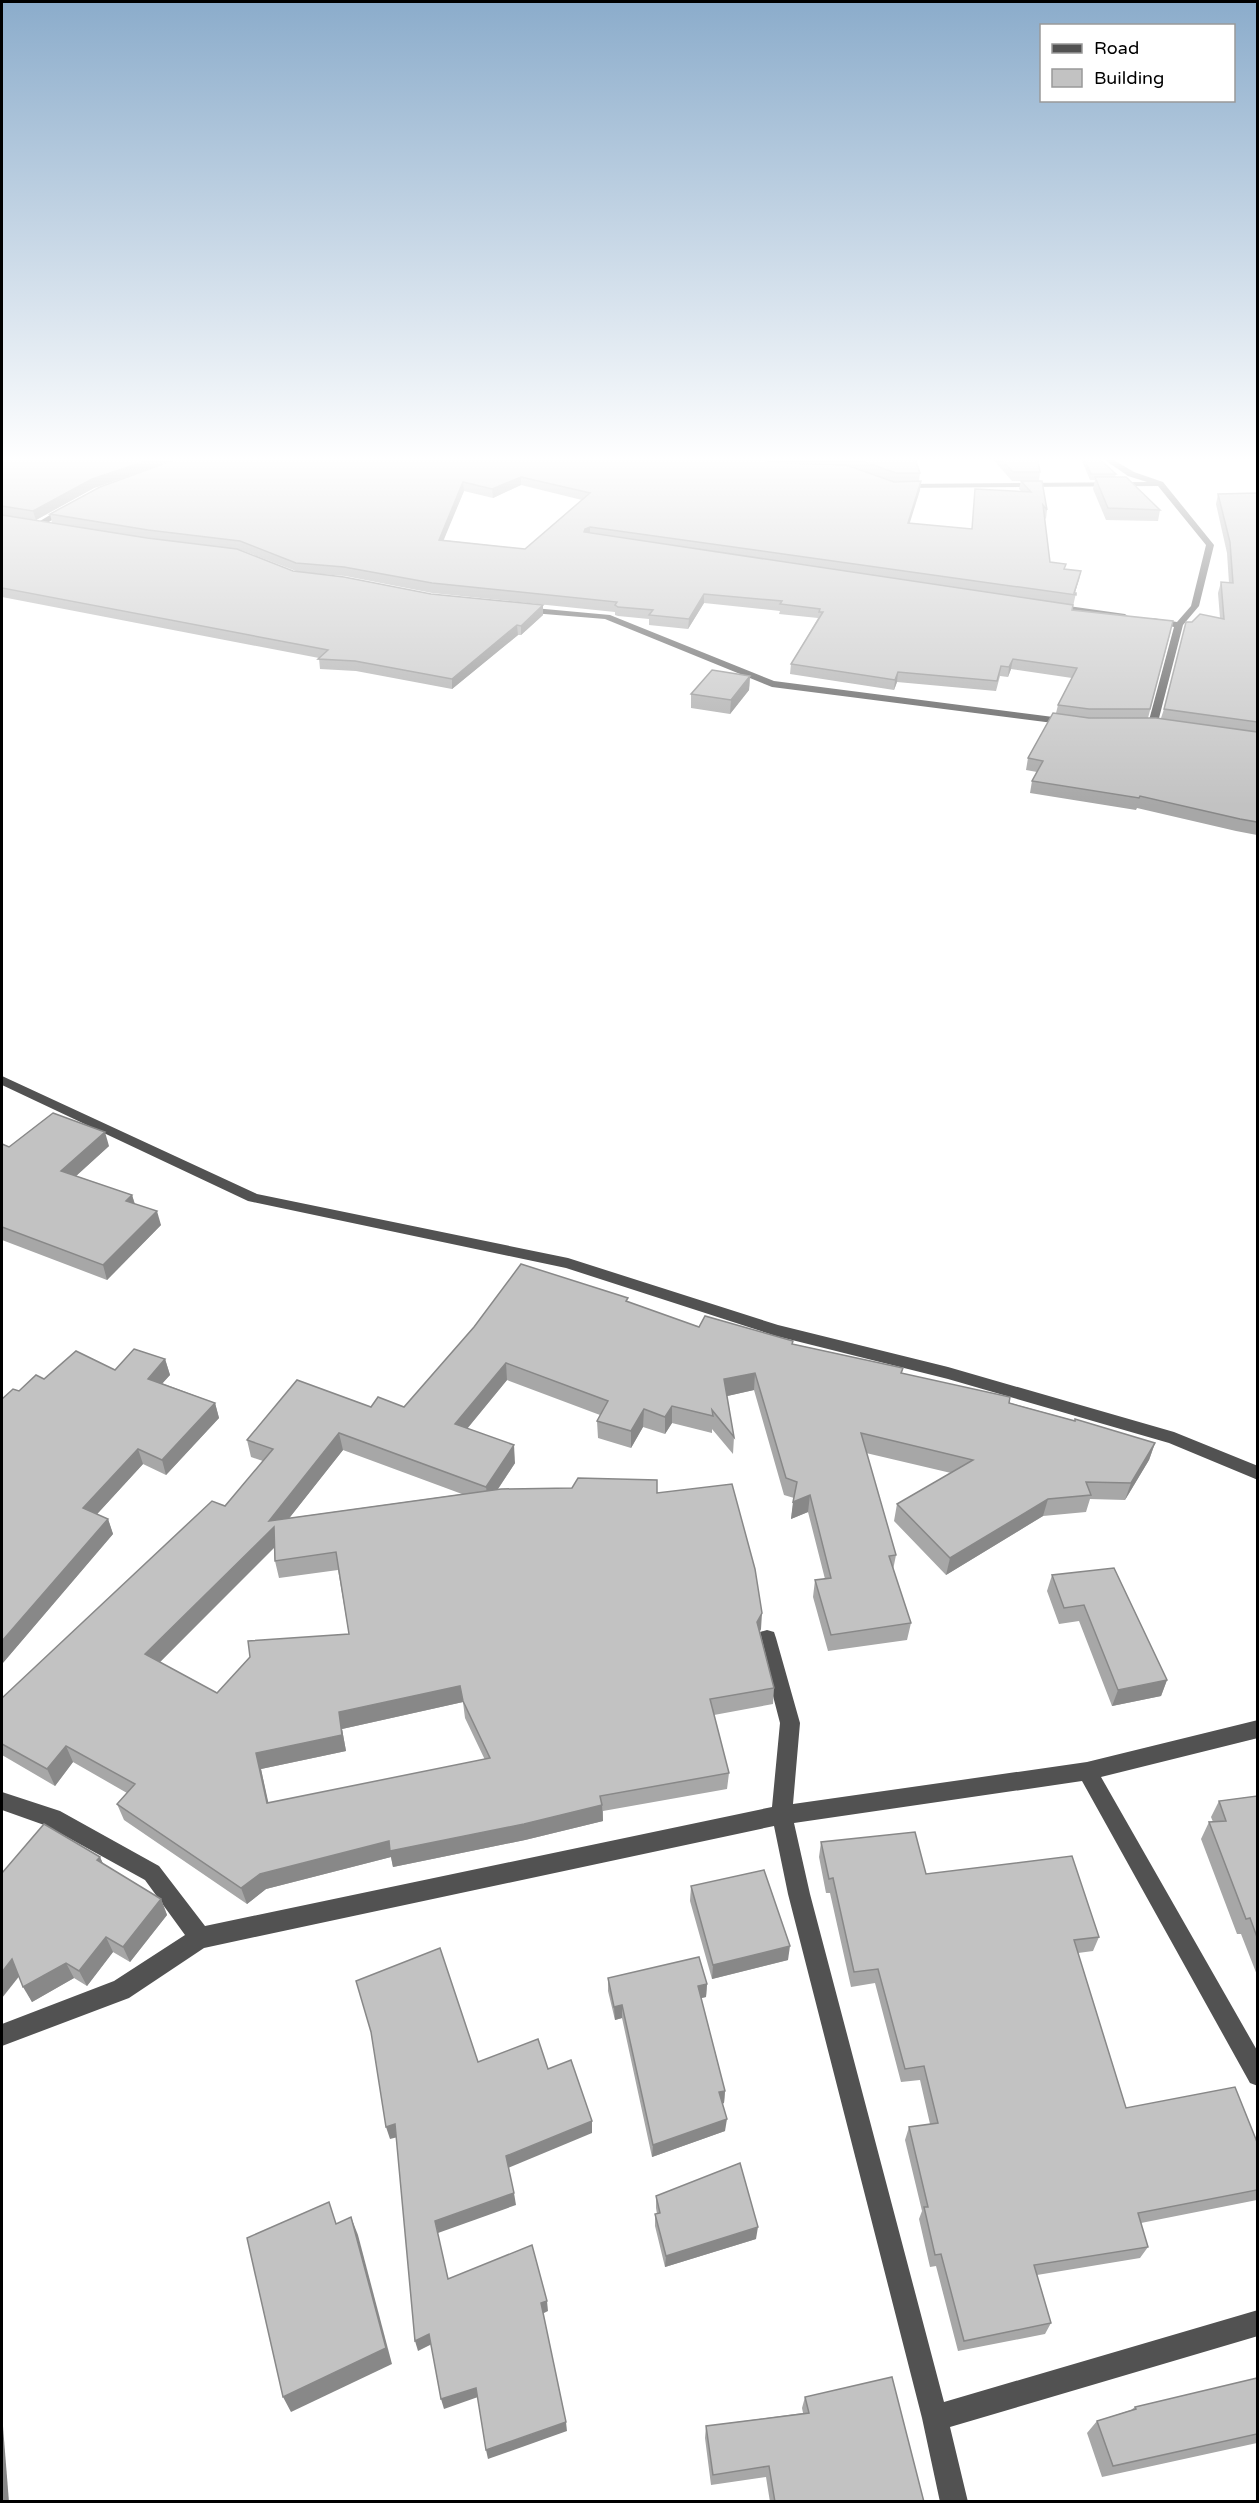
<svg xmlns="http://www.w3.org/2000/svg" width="1259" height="2503" font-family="'Varela Round',sans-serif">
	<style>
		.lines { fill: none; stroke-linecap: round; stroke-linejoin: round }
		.minor { fill: #525252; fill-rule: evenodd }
		.wall { fill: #a7a7a7; fill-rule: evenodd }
		.shaded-wall { fill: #888 }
		.building { fill: #c2c2c2; stroke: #888; stroke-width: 1.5; fill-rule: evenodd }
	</style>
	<rect width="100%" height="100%" fill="#fff"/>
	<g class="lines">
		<g class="minor">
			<polygon points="1099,456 1107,456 1134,472 1163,482 1214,545 1199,606 1183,625 1158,722 1168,724 1170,726 1165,729 1148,724 1174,627 1148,621 1152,618 1177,622 1191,606 1206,545 1158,486 901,488 897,486 901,484 1147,482 1128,476"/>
			<polygon points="65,506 72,508 42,526 35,524"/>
			<polygon points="1054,604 1125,614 1129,617 1125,620 1051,609 1051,605"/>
			<polygon points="523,607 610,615 774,681 1069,719 1074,722 1069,725 772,687 605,619 520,612 520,608"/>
			<polygon points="2,1076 257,1194 568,1258 778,1325 948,1367 1174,1432 1258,1466 1258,1480 1169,1443 948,1379 776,1336 566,1268 248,1201 2,1085"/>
			<polygon points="767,1630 774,1632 776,1638 800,1723 793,1804 1087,1762 1258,1720 1258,1738 1101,1777 1258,2052 1258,2086 1250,2083 1082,1781 794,1823 810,1894 944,2402 1258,2310 1258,2336 950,2427 968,2502 940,2502 922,2418 788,1894 774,1826 204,1948 129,1998 2,2046 2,2024 114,1981 185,1935 145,1880 47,1826 2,1810 2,1792 60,1811 159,1866 205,1926 772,1807 780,1723 758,1638 760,1632"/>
		</g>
	</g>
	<g class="wall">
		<path d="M 2,456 L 914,456 L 920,473 L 919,481 L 920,490 L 909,523 L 972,529 L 975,489 L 1022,492 L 1019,489 L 1021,481 L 1012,481 L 990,456 L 1037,456 L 1040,472 L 1039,481 L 1047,510 L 1046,519 L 1044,517 L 1050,562 L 1064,569 L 1081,571 L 1075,593 L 1076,593 L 1072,611 L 1171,631 L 1148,718 L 1161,718 L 1164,709 L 1192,622 L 1220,618 L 1218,593 L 1221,582 L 1229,583 L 1227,553 L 1216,504 L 1218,494 L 1257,493 L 1257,835 L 1236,831 L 1137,808 L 1136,810 L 1030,793 L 1032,781 L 1037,772 L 1026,770 L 1028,758 L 1056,713 L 1058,705 L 1072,678 L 1011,669 L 1008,677 L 1000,676 L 996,691 L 897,682 L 894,690 L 790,674 L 791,664 L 818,618 L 779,614 L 780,611 L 704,603 L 688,629 L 649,625 L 649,619 L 618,616 L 615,615 L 615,612 L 432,593 L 345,576 L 308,573 L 431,594 L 543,605 L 543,615 L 521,635 L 518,635 L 452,689 L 356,671 L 320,669 L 319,658 L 2,597 ZM 163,464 L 50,514 L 52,523 L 2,515 L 36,520 L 94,488 ZM 521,485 L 582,500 L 525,549 L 443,540 L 464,491 L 493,498 ZM 238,549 L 241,550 L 296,571 L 293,571 Z"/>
		<polygon points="1080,456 1096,456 1116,474 1115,477 1160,510 1158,521 1106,520 1093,489 1095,480 1090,480"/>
		<polygon points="750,676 749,690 730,714 691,708 691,694"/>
		<polygon points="2,1144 9,1147 109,1146 76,1176 132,1195 135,1204 161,1225 107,1280 2,1240"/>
		<path d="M 628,1302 L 699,1327 L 793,1341 L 793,1344 L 903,1368 L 902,1373 L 1155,1443 L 1149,1460 L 1125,1500 L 1090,1499 L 1086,1512 L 1043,1516 L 946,1575 L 894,1521 L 897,1504 L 951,1473 L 866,1453 L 896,1555 L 893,1570 L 911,1623 L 907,1640 L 828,1651 L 813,1597 L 815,1580 L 825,1579 L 808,1512 L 791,1519 L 794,1498 L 784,1495 L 754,1390 L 727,1396 L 734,1437 L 733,1454 L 712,1429 L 712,1433 L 672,1423 L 665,1434 L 643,1427 L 631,1448 L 598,1438 L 597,1421 L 600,1415 L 507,1380 L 467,1429 L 515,1463 L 498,1489 L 657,1493 L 761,1629 L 760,1631 L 774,1688 L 773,1704 L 714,1715 L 729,1773 L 727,1789 L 603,1811 L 603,1821 L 525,1840 L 393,1867 L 391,1857 L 266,1889 L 247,1904 L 124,1820 L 117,1804 L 127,1793 L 73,1762 L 55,1786 L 2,1755 L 2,1698 L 225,1506 L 263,1461 L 251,1457 L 247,1440 L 371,1407 L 404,1407 ZM 343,1450 L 462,1494 L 289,1518 ZM 274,1547 L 275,1561 L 279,1578 L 338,1570 L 349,1634 L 217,1693 L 160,1662 ZM 463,1702 L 465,1718 L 485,1760 L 268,1803 L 261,1769 L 346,1751 L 342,1729 Z"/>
		<polygon points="165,1359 170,1375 162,1383 215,1403 219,1418 166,1475 143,1464 97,1514 108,1519 113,1534 2,1664 2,1399 44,1379 115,1370"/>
		<polygon points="1052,1575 1167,1680 1161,1696 1112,1706 1079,1621 1059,1624 1047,1591"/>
		<polygon points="1257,1796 1257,1975 1241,1934 1237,1934 1201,1839 1209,1822 1213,1822 1211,1817 1219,1801"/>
		<polygon points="821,1842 926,1874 1099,1937 1093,1951 1078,1953 1126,2108 1257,2142 1257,2200 1141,2223 1148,2247 1140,2258 1037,2275 1051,2323 1045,2334 958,2351 936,2266 930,2267 919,2219 922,2211 905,2140 909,2127 930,2124 920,2080 901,2082 875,1983 851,1987 830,1893 826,1893 819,1857"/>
		<polygon points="100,1857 103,1864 161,1899 167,1915 130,1962 113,1952 87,1986 74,1978 32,2002 19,1977"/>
		<polygon points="691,1886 788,1960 712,1979 690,1901"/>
		<polygon points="608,1978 707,1984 706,1997 701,1998 725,2091 724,2103 722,2104 725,2131 652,2157 622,2018 615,2020 608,1991"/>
		<polygon points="656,2196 756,2239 665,2267 655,2226 655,2214 657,2214 656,2208"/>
		<polygon points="1257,2378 1257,2443 1102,2477 1087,2433 1097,2421 1131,2410 1135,2407"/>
		<polygon points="805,2397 924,2502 770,2502 766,2477 711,2485 705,2438 706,2426 803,2413 802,2408"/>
	</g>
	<g class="shaded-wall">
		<polygon points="161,456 186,456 94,488 36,520 33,511 92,479"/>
		<polygon points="521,477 521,485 493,498 492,489"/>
		<polygon points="921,481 920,490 907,532 908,523"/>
		<polygon points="463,482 464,491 440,549 439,540"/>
		<polygon points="590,527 590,536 584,532 585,529"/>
		<polygon points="1081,571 1079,580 1074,595 1073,595"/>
		<polygon points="704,594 704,603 688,629 689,619"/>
		<polygon points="543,605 543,615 521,635 521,626"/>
		<polygon points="517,625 518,635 452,689 452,679"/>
		<polygon points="1013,659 1011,669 1008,677 1009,667"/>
		<polygon points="898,672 897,682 894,690 895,680"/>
		<polygon points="750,676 749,690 730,714 731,700"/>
		<polygon points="105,1132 109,1146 65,1186 61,1171"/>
		<polygon points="132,1195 136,1209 126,1201"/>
		<polygon points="157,1211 161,1225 107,1280 103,1265"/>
		<polygon points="165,1359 170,1375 153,1394 148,1379"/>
		<polygon points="506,1363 507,1380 456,1442 455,1424"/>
		<polygon points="755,1373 754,1390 723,1397 724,1379"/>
		<polygon points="215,1403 219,1418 166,1475 162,1460"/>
		<polygon points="672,1406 672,1423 665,1434 665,1417"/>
		<polygon points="644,1409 643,1427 631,1448 631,1431"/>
		<polygon points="339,1433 343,1450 276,1535 278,1544 151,1671 145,1654 269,1521"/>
		<polygon points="1155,1443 1149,1460 1125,1500 1131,1483"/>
		<polygon points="514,1445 515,1463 488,1504 486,1487"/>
		<polygon points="138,1449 143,1464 88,1524 83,1508"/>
		<polygon points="810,1495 808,1512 791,1519 793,1502"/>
		<polygon points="1048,1499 1043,1516 946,1575 950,1558"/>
		<polygon points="108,1519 113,1534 2,1664 2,1641"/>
		<polygon points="762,1613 761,1629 756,1639 757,1622"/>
		<polygon points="1167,1680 1161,1696 1112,1706 1118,1690"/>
		<polygon points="460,1686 463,1702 342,1729 346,1751 261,1769 272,1819 267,1803 256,1753 339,1712"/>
		<polygon points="66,1746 73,1762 55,1786 47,1769"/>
		<polygon points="602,1805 603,1821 525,1840 393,1867 391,1857 266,1889 247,1904 241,1888 260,1874 389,1841"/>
		<polygon points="100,1857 107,1873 97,1860"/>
		<polygon points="161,1899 167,1915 130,1962 123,1947"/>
		<polygon points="106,1937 113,1952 87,1986 79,1971"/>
		<polygon points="790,1946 788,1960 712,1979 713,1965"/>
		<polygon points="12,1959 21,1974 2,1998 2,1972"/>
		<polygon points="66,1963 74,1978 32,2002 23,1987"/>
		<polygon points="707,1984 706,1997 697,1999 698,1986"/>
		<polygon points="622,2005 622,2018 615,2020 614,2007"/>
		<polygon points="725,2091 724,2103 718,2105 719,2092"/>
		<polygon points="727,2119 725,2131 652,2157 653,2145"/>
		<polygon points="592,2121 592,2133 508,2168 506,2156"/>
		<polygon points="395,2124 398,2137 390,2139 386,2127"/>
		<polygon points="514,2193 516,2205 438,2233 435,2221"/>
		<polygon points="351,2217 358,2235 392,2364 291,2412 283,2397"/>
		<polygon points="758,2227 756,2239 665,2267 666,2256"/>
		<polygon points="547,2301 548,2311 542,2314 541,2303"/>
		<polygon points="429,2334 432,2344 418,2351 415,2341"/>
		<polygon points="476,2388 478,2397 444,2409 441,2399"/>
		<polygon points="2,2414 9,2502 2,2502"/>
		<polygon points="566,2422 567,2431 488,2459 486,2450"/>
	</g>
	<g class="building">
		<polygon points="2,456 161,456 92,479 33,511 2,506"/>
		<path d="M 185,456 L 737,456 L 783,463 L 846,465 L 894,482 L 921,481 L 908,523 L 972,529 L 975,489 L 1031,492 L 1021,481 L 1042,481 L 1047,510 L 1043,505 L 1050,562 L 1066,564 L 1064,569 L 1081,571 L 1074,593 L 1076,593 L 1076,595 L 590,527 L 585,529 L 584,532 L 1073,605 L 1072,610 L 1173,621 L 1150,709 L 1089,709 L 1058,705 L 1077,668 L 1013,659 L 1009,667 L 1001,666 L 997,681 L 898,672 L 895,680 L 791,664 L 823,612 L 819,612 L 820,609 L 780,604 L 782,601 L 704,594 L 689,619 L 649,615 L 653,610 L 618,607 L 615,605 L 617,602 L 432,583 L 344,567 L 296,563 L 240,541 L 148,530 L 50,514 L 100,487 ZM 521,477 L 590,493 L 525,549 L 439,540 L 463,482 L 492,489 Z"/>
		<polygon points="822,456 914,456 920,473 896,473 848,456"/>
		<polygon points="998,456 1037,456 1040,472 1013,472"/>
		<polygon points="1083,456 1096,456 1116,474 1091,474"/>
		<polygon points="1095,477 1126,477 1160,510 1108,508"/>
		<polygon points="1257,493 1257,722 1164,709 1186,622 1192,622 1200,614 1224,619 1221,582 1233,583 1230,542 1218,494"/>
		<polygon points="2,515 147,538 237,549 293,571 344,577 431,594 543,605 521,626 517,625 452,679 355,661 318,659 328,650 2,588"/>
		<polygon points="712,670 750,676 731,700 691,694"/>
		<polygon points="1053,713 1089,718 1156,718 1257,732 1257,822 1240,819 1140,796 1139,798 1032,781 1043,761 1028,758"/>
		<polygon points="53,1113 105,1132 61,1171 132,1195 126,1201 157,1211 103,1265 2,1227 2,1144 9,1147"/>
		<path d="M 521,1264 L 628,1298 L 626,1301 L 699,1327 L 705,1316 L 793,1341 L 792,1344 L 903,1368 L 901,1373 L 1010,1397 L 1009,1403 L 1075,1421 L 1075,1419 L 1155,1443 L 1131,1483 L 1086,1482 L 1091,1495 L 1048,1499 L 950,1558 L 897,1504 L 973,1460 L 861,1433 L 896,1555 L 889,1556 L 911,1623 L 831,1635 L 815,1580 L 831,1578 L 810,1495 L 793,1502 L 797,1482 L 786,1478 L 755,1373 L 724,1379 L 734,1437 L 712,1410 L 713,1416 L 672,1406 L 665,1417 L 644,1409 L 631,1431 L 597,1421 L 608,1401 L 506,1363 L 455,1424 L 514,1445 L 486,1487 L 339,1433 L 269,1521 L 501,1489 L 572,1488 L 578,1478 L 657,1480 L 657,1493 L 732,1484 L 755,1569 L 762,1613 L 757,1622 L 774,1688 L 710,1699 L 729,1773 L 600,1796 L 602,1805 L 524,1824 L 390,1851 L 389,1841 L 260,1874 L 241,1888 L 117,1804 L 135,1784 L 66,1746 L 47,1769 L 2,1744 L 2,1698 L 212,1501 L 225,1506 L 273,1449 L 247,1440 L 297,1380 L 371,1407 L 378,1397 L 404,1407 L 474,1327 ZM 274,1527 L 275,1561 L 336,1552 L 349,1634 L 248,1641 L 250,1657 L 217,1693 L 145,1654 ZM 460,1686 L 463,1701 L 490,1758 L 267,1803 L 256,1753 L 342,1735 L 339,1712 Z"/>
		<polygon points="134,1349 165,1359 148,1379 215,1403 162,1460 138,1449 83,1508 108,1519 2,1641 2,1399 13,1389 19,1391 36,1375 44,1379 76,1351 115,1370"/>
		<polygon points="1114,1568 1167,1680 1118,1690 1084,1605 1064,1608 1052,1575"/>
		<polygon points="1257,1796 1257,1937 1250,1918 1246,1919 1209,1822 1226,1821 1219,1801"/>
		<polygon points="44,1824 100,1857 97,1860 161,1899 123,1947 106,1937 79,1971 66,1963 23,1987 12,1959 2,1972 2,1873"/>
		<polygon points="915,1832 926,1874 1072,1856 1099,1937 1074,1940 1126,2108 1235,2087 1257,2142 1257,2190 1138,2213 1148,2247 1034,2265 1051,2323 964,2341 941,2254 935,2255 924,2207 928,2207 909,2127 938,2123 924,2066 905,2069 878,1969 854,1972 833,1878 829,1879 821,1842"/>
		<polygon points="764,1870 790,1946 713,1965 691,1886"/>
		<polygon points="440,1948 478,2062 538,2039 548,2069 571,2060 592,2121 506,2156 514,2193 435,2221 448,2279 532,2245 547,2301 541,2303 566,2422 486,2450 476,2388 441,2399 429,2334 415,2341 395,2124 386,2127 371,2032 356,1981"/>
		<polygon points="699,1957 707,1984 698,1986 725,2091 719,2092 727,2119 653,2145 622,2005 614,2007 608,1978"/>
		<polygon points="740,2163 758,2227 666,2256 655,2214 660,2213 656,2196"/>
		<polygon points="329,2202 336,2224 351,2217 386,2348 283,2397 247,2238"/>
		<polygon points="892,2377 924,2502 775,2502 769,2466 713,2475 706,2426 809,2413 805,2397"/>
		<polygon points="1257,2378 1257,2434 1113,2466 1097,2421 1136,2409 1135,2407"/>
	</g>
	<linearGradient id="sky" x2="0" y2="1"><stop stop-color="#8baccb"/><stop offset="0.57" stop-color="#fff"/><stop offset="1" stop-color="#fff" stop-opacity="0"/></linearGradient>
	<rect width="1259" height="806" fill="url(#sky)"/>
	<rect width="1259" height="2503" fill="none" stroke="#000000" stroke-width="6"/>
	<rect x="1040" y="24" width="195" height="78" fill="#ffffff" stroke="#999999" stroke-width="1.5"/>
	<rect x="1052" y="44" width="30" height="9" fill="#525252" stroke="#999999" stroke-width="1.5"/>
	<text x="1094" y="54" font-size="18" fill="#000000">Road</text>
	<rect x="1052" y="69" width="30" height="18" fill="#c2c2c2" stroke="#999999" stroke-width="1.5"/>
	<text x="1094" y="84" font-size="18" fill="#000000">Building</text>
</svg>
